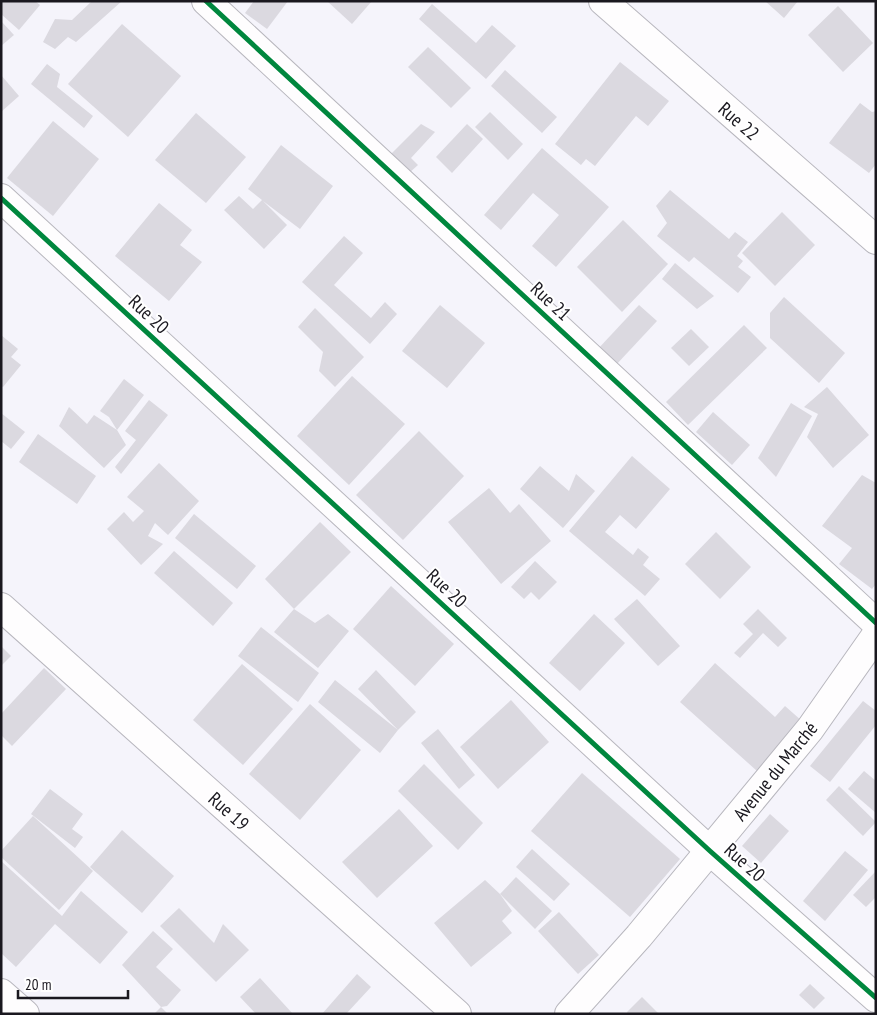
<svg xmlns="http://www.w3.org/2000/svg" width="877" height="1015" font-family="'PT Sans Narrow',sans-serif">
	<style>
		.building { fill: #dbd9e0 }
		.lines { fill: none; stroke-linecap: round; stroke-linejoin: round }
		.street-casing { stroke: #b8b7be; stroke-width: 30 }
		.street { stroke: #fefdfe; stroke-width: 28 }
		.cycleway-casing { stroke: #fff; stroke-width: 8 }
		.cycleway { stroke: #00873e; stroke-width: 5 }
		.labels { text-anchor: middle; dominant-baseline: central; stroke-width: 4; stroke-linejoin: round; paint-order: stroke }
		.street-label { font-size: 19px; fill: #1a181f; stroke: #fff }
	</style>
	<rect width="100%" height="100%" fill="#f5f4fb"/>
	<g class="building">
		<polygon points="1,1 35,1 40,5 19,30 1,14"/>
		<polygon points="92,1 122,1 76,42 68,37 55,49 43,42 55,19 72,20"/>
		<polygon points="254,1 288,1 267,29 245,13"/>
		<polygon points="327,1 372,1 352,24"/>
		<polygon points="765,1 798,1 784,18"/>
		<polygon points="432,4 476,43 492,25 516,46 486,79 419,19"/>
		<polygon points="838,6 873,43 843,72 808,35"/>
		<polygon points="1,21 14,35 1,46"/>
		<polygon points="122,24 181,76 128,137 68,84"/>
		<polygon points="428,47 471,88 451,108 408,67"/>
		<polygon points="620,62 669,101 648,126 636,116 595,166 586,159 581,165 555,144"/>
		<polygon points="47,64 60,74 57,87 93,116 84,128 31,84"/>
		<polygon points="505,70 557,117 542,133 491,86"/>
		<polygon points="1,75 19,96 1,112"/>
		<polygon points="860,103 872,112 876,111 876,164 869,173 829,143"/>
		<polygon points="490,112 523,144 508,160 475,127"/>
		<polygon points="196,113 246,157 206,203 155,160"/>
		<polygon points="53,121 99,159 53,216 7,178"/>
		<polygon points="421,124 435,132 411,158 418,165 409,173 390,155"/>
		<polygon points="467,124 483,139 452,173 436,157"/>
		<polygon points="281,145 333,186 300,229 263,201 287,225 264,249 224,210 239,196 253,209 262,200 248,189"/>
		<polygon points="542,148 609,207 556,267 532,246 559,215 533,193 501,230 484,215"/>
		<polygon points="670,190 729,239 735,232 748,242 737,256 743,261 738,267 751,277 738,293 694,257 689,262 657,236 667,223 656,206"/>
		<polygon points="159,203 192,230 180,245 202,262 169,301 115,256"/>
		<polygon points="782,212 815,245 775,286 742,253"/>
		<polygon points="623,220 668,264 622,312 577,267"/>
		<polygon points="344,236 363,253 334,285 371,318 385,302 397,314 370,344 302,282"/>
		<polygon points="675,263 714,296 697,309 662,279"/>
		<polygon points="784,297 845,353 819,383 770,338 770,313"/>
		<polygon points="440,305 485,343 447,388 402,351"/>
		<polygon points="639,305 657,321 615,366 597,350"/>
		<polygon points="315,308 364,357 335,387 319,371 323,352 298,327"/>
		<polygon points="744,325 767,348 688,425 666,402"/>
		<polygon points="691,329 709,347 689,366 671,348"/>
		<polygon points="1,335 18,349 11,357 21,365 3,387 1,386"/>
		<polygon points="352,376 405,424 349,485 297,436"/>
		<polygon points="124,379 144,395 117,430 126,445 104,468 59,426 69,407 87,424 94,415 117,430 109,417 100,411"/>
		<polygon points="827,387 869,435 833,468 807,437 818,414 804,407"/>
		<polygon points="149,400 168,415 121,474 115,467 136,440 125,431"/>
		<polygon points="791,403 812,416 776,477 758,458"/>
		<polygon points="713,412 750,445 732,465 696,432"/>
		<polygon points="1,413 25,432 11,449 1,441"/>
		<polygon points="419,431 464,476 403,540 356,495"/>
		<polygon points="38,434 96,476 77,504 19,462"/>
		<polygon points="632,456 670,489 636,529 620,515 605,532 633,555 638,548 649,557 643,565 660,579 645,596 569,531"/>
		<polygon points="159,463 199,501 168,535 155,523 148,536 163,544 141,565 107,529 124,512 133,522 144,511 127,497"/>
		<polygon points="540,466 569,491 576,474 595,491 563,528 520,489"/>
		<polygon points="862,475 876,483 876,584 872,589 839,564 852,548 822,526"/>
		<polygon points="489,488 510,513 519,504 551,541 501,584 448,522"/>
		<polygon points="194,514 256,566 237,589 175,538"/>
		<polygon points="320,522 351,552 294,609 315,623 328,614 349,631 318,668 274,632 294,609 265,579"/>
		<polygon points="716,532 751,567 720,599 685,564"/>
		<polygon points="174,551 233,603 213,626 154,573"/>
		<polygon points="535,561 557,582 539,600 531,592 524,599 511,587"/>
		<polygon points="391,586 454,644 415,686 353,629"/>
		<polygon points="637,599 680,646 658,666 614,619"/>
		<polygon points="758,609 787,638 778,647 763,633 740,658 734,653 753,634 743,624"/>
		<polygon points="594,614 625,643 580,691 549,663"/>
		<polygon points="261,627 319,673 298,702 238,656"/>
		<polygon points="1,646 11,656 1,666"/>
		<polygon points="715,663 775,717 785,706 802,721 757,771 680,702"/>
		<polygon points="242,664 293,709 243,765 193,720"/>
		<polygon points="44,668 66,689 12,746 1,735 1,714"/>
		<polygon points="376,670 416,712 398,730 380,753 318,702 335,680 398,730 358,689"/>
		<polygon points="511,700 549,742 498,789 460,747"/>
		<polygon points="863,701 876,711 876,725 830,782 810,766"/>
		<polygon points="310,704 361,750 300,820 249,774"/>
		<polygon points="438,729 475,775 459,789 421,743"/>
		<polygon points="424,764 483,823 458,850 398,791"/>
		<polygon points="864,771 876,781 876,813 848,789"/>
		<polygon points="582,773 680,859 630,917 531,831"/>
		<polygon points="839,786 876,822 863,836 826,800"/>
		<polygon points="50,789 83,814 72,829 83,837 75,848 31,814"/>
		<polygon points="399,809 433,846 377,898 342,862"/>
		<polygon points="770,814 789,831 761,863 742,846"/>
		<polygon points="33,816 93,871 59,910 1,857 1,851"/>
		<polygon points="122,830 174,876 142,913 90,867"/>
		<polygon points="532,849 570,884 554,901 516,867"/>
		<polygon points="845,851 868,870 825,921 803,901"/>
		<polygon points="1,861 62,916 81,891 128,932 100,964 55,924 16,967 1,953"/>
		<polygon points="876,871 876,897 866,907 853,895"/>
		<polygon points="516,877 552,911 535,929 500,894"/>
		<polygon points="485,880 500,894 512,911 502,921 512,933 471,967 434,923"/>
		<polygon points="179,908 214,943 223,924 249,950 216,982 160,926"/>
		<polygon points="559,912 599,955 578,974 538,931"/>
		<polygon points="153,931 173,949 156,967 181,990 167,1006 161,1007 168,1014 154,1014 161,1007 122,965"/>
		<polygon points="357,974 371,987 346,1014 322,1014"/>
		<polygon points="260,978 293,1014 256,1014 240,997"/>
		<polygon points="810,984 825,998 814,1009 799,995"/>
		<polygon points="642,997 659,1014 628,1014 627,1012"/>
	</g>
	<g class="lines">
		<g class="street-casing">
			<g id="street">
				<polyline points="206,1 876,623"/>
				<polyline points="603,1 876,240"/>
				<polyline points="1,198 710,851 876,998"/>
				<polyline points="1,607 457,1014"/>
				<polyline points="1,993 25,1014"/>
				<polyline points="569,1014 639,936 810,729 876,635"/>
			</g>
		</g>
		<use href="#street" class="street"/>
		<g class="cycleway-casing">
			<g id="cycleway">
				<polyline points="206,1 876,623"/>
				<polyline points="1,198 710,851 876,998"/>
			</g>
		</g>
		<use href="#cycleway" class="cycleway"/>
	</g>
	<g class="labels">
		<g class="street-label">
			<text transform="translate(739 121) rotate(41)">Rue 22</text>
			<text transform="translate(551 301) rotate(43)">Rue 21</text>
			<text transform="translate(149 314) rotate(43)">Rue 20</text>
			<text transform="translate(447 588) rotate(43)">Rue 20</text>
			<text transform="translate(775 771) rotate(-51)">Avenue du Marché</text>
			<text transform="translate(229 811) rotate(42)">Rue 19</text>
			<text transform="translate(745 862) rotate(42)">Rue 20</text>
		</g>
	</g>
	<rect width="877" height="1015" fill="none" stroke="#1a181f" stroke-width="5"/>
	<path d="M18 990v8h110v-8" fill="none" stroke="#1a181f" stroke-width="2.5"/>
	<text x="25" y="990" font-size="15" fill="#1a181f" stroke="#ffffff" stroke-width="4" paint-order="stroke">20 m</text>
</svg>
